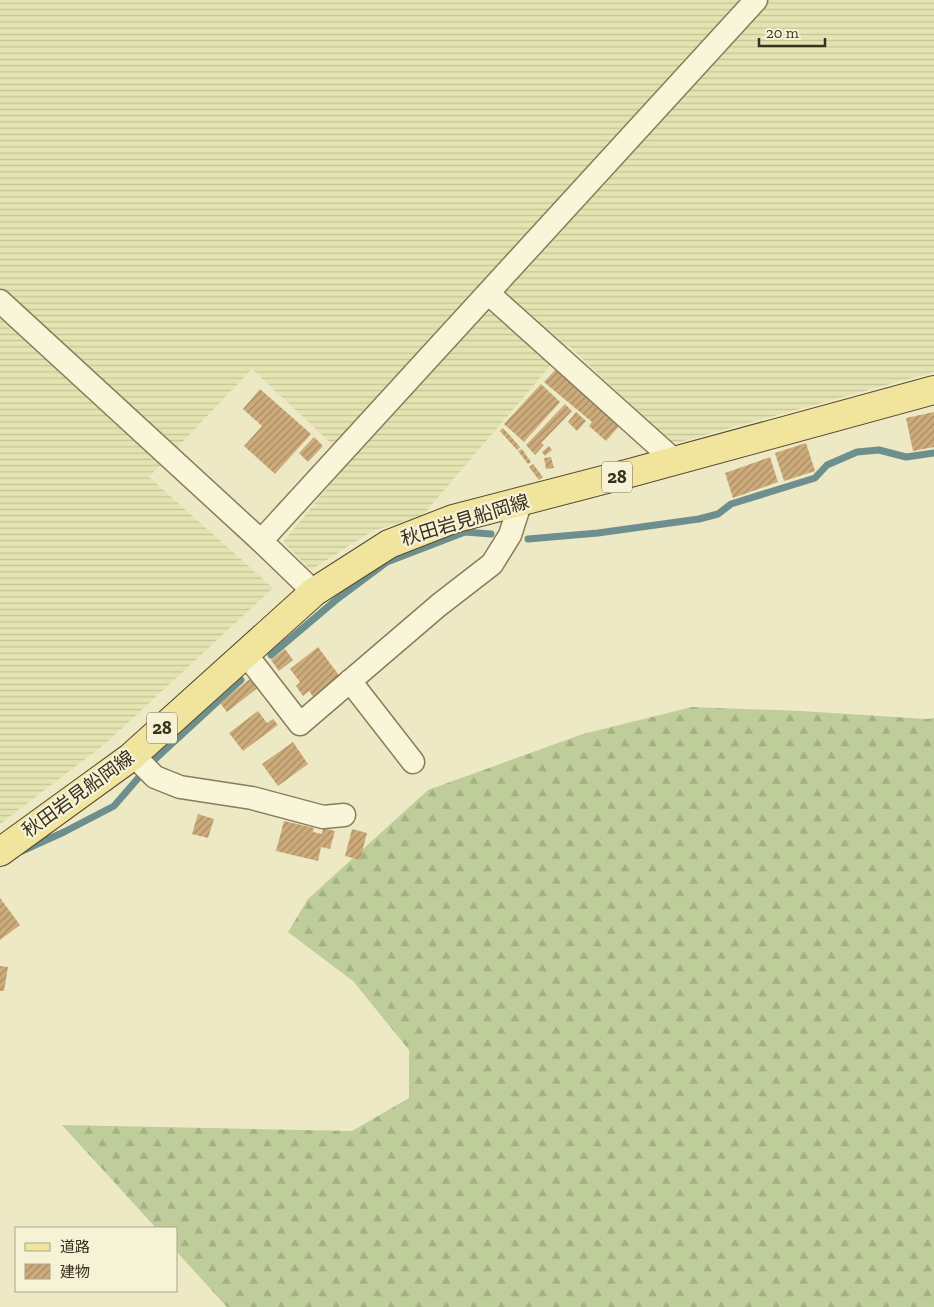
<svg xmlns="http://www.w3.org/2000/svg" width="934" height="1307" font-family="'Zilla Slab','Noto Sans JP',serif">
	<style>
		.farmland { fill: url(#farmland-rules) }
		.forest { fill: url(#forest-firs) }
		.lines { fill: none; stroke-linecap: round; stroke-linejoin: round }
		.stream { stroke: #6d908e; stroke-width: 7 }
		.building { fill: url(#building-hatch) }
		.minor-casing { stroke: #8a7c5b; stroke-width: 25 }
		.primary-casing { stroke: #58492f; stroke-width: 30 }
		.minor { stroke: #f9f5d9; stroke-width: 22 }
		.primary { stroke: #f1e59d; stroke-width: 28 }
		.labels { text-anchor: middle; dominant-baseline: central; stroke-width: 4.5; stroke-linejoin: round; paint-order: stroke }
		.shield { fill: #f6f2d5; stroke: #726a56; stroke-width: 1 }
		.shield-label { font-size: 18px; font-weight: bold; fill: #3a301f }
		.street-label { font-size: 19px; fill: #3a301f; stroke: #f6f2d5 }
	</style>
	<defs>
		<pattern id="farmland-rules" width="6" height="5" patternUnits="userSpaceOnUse" patternTransform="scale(1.25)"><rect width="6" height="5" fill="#e4e4b2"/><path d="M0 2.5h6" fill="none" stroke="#c4c499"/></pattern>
		<pattern id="forest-firs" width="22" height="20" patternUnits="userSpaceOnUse" patternTransform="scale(1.25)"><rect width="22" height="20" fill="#becd99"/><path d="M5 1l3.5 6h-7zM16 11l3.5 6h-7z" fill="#a4b083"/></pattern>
		<pattern id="building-hatch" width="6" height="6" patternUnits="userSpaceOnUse" patternTransform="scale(1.25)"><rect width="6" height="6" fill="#cdab7b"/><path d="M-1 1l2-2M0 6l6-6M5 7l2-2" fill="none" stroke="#a78c64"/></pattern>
	</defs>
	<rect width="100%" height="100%" fill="#eee9c5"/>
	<polygon class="farmland" points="0,0 934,0 934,372 672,444 568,345 422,516 372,531 311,570 283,542 350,461 252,369 149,477 273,588 105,744 0,824"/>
	<polygon class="forest" points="692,707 801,711 927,719 934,718 934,1307 227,1307 176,1251 176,1228 156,1228 62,1125 352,1131 409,1098 409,1050 353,981 288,932 308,899 428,790 583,734"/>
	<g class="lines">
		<g class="stream">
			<polyline points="528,539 598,533 699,519 718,514 731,504 815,478 827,465 857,452 879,450 906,457 934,453"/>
			<polyline points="271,655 336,600 387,562 465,532 491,534"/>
			<polyline points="152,762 241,680"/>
			<polyline points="22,851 64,832 114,806 140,776"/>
		</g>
	</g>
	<g class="building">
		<polygon points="556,369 621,424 606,441 589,426 592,422 544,382"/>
		<polygon points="541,384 560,402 524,442 504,424"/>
		<polygon points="260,389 311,434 275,474 244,446 262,426 243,409"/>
		<polygon points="565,404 572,411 541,443 544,445 535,455 526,445"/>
		<polygon points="576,412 586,421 577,431 568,422"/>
		<polygon points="934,412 934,447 913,451 906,418"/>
		<polygon points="503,428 520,447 517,450 500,431"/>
		<polygon points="314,437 323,446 308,462 299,453"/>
		<polygon points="806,443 815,471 784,481 775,453"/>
		<polygon points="549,446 552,450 545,456 542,452"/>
		<polygon points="522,449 531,462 528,464 518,451"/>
		<polygon points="551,457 554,468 546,469 544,458"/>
		<polygon points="770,457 778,482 733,498 725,473"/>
		<polygon points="533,464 543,477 539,480 529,467"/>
		<polygon points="318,647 341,678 314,698 309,691 303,696 296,686 300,682 290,669"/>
		<polygon points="285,649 293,660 279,671 271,660"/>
		<polygon points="252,677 260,686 227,712 220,703"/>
		<polygon points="258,711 267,723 273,719 278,725 243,751 229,733"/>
		<polygon points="293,742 308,764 278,786 262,764"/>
		<polygon points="198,814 214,819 208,838 192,834"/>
		<polygon points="284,821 314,828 313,832 322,834 323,828 335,831 330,849 321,847 318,861 276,851"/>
		<polygon points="352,829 367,833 360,860 345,856"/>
		<polygon points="0,898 20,925 0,940"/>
		<polygon points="0,966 8,967 4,991 0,991"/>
	</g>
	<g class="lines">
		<g class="minor-casing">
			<g id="minor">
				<polyline points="488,293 675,461"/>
				<polyline points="0,301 261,541 314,592"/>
				<polyline points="261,541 756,0"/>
				<polyline points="245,653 300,724 439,605 492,564 510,535 521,501"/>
				<polyline points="350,681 413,762"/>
				<polyline points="133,755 155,777 180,787 252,798 323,817 344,815"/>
			</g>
		</g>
		<g class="primary-casing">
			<polyline id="primary" points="0,852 131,757 314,592 389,544 453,519 630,473 934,390"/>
		</g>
		<use href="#minor" class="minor"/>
		<use href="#primary" class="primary"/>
	</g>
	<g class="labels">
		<g class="shield">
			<rect x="602" y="461.5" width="30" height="31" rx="4"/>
			<rect x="147" y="712.5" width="30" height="31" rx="4"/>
		</g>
		<g class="shield-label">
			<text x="617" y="477">28</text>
			<text x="162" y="728">28</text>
		</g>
		<g class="street-label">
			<text transform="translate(465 520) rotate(-17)">秋田岩見船岡線</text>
			<text transform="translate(78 794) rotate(-36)">秋田岩見船岡線</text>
		</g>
	</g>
	<rect x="15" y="1227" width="162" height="65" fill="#f6f2d5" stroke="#aba48c"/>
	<rect x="25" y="1243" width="25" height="8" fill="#f1e59d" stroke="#aba48c"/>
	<text x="60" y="1252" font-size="15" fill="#3a301f">道路</text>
	<rect x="25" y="1264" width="25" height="15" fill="url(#building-hatch)" stroke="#aba48c"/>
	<text x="60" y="1277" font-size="15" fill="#3a301f">建物</text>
	<path d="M759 38v8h66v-8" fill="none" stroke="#3a301f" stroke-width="2.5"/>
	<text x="766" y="38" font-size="15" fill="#3a301f" stroke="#f6f2d5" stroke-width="4" paint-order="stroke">20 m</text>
</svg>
